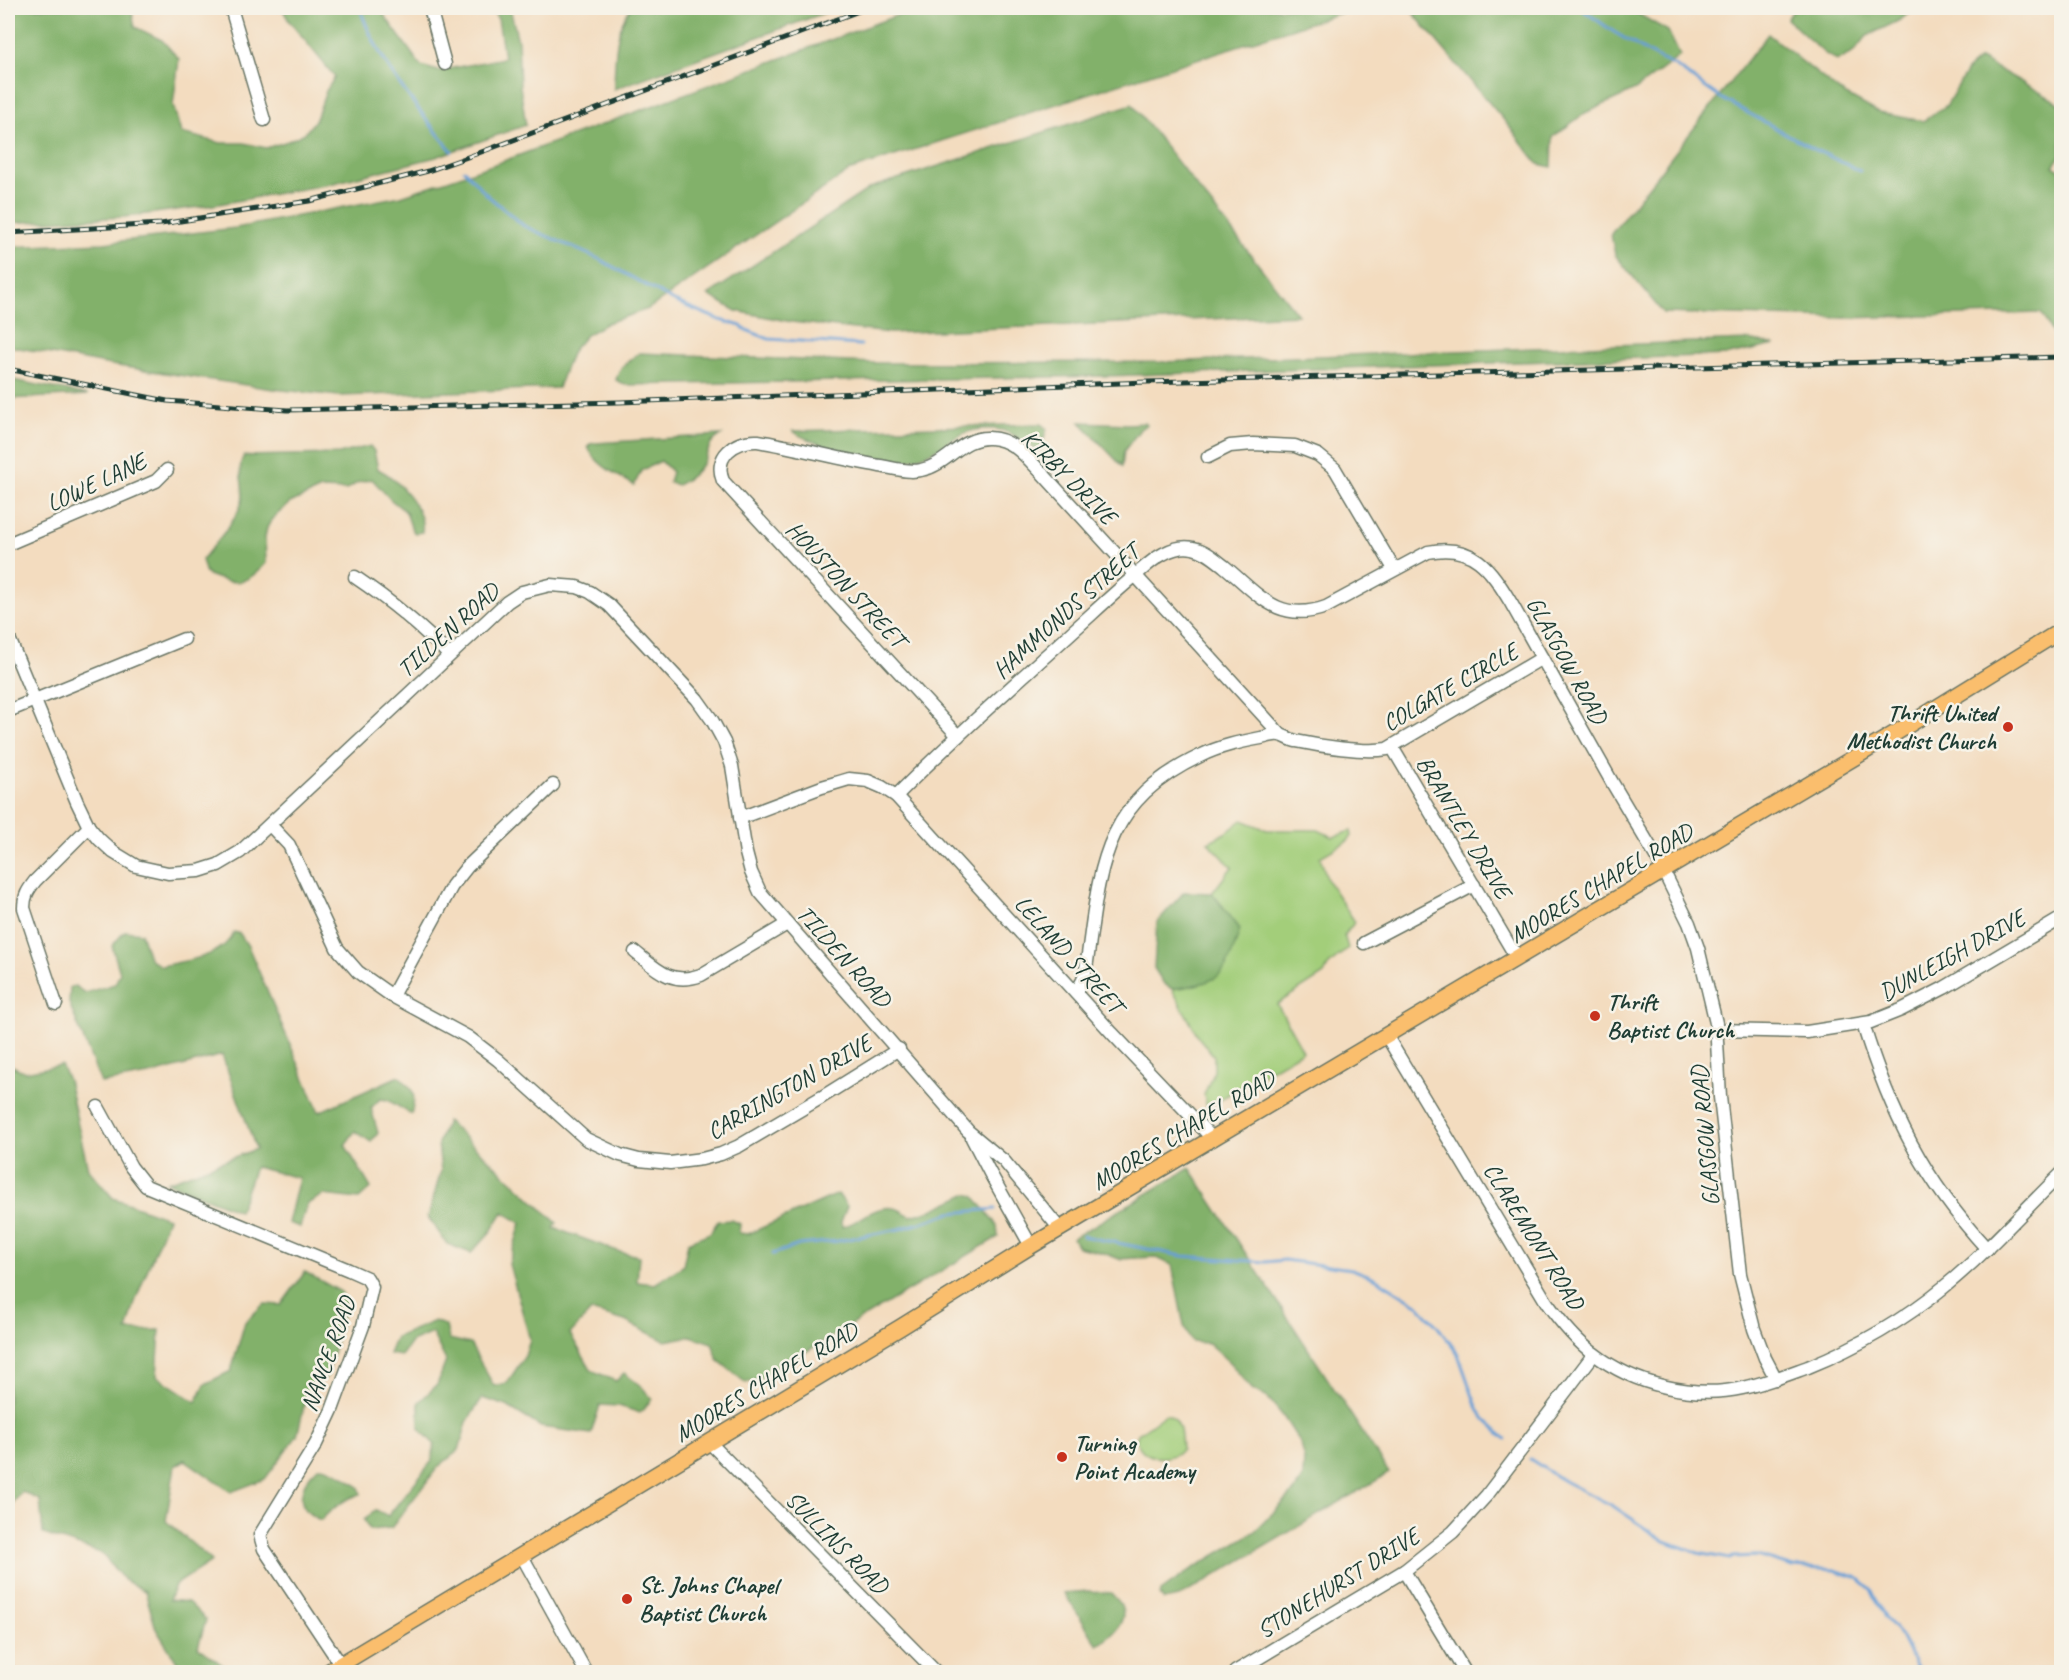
<svg xmlns="http://www.w3.org/2000/svg" width="2069" height="1680" font-family="Caveat,sans-serif">
	<style>
		.green { fill: #a3ce7a; stroke: #618657; stroke-width: 1.5 }
		.forest { fill: #82b16a; stroke: #50774f; stroke-width: 1.5 }
		.lines { fill: none; stroke-linecap: round; stroke-linejoin: round }
		.stream { stroke: #679fd5; stroke-width: 3 }
		.minor-casing { stroke: #697565; stroke-width: 15 }
		.major-casing { stroke: #697565; stroke-width: 18 }
		.minor { stroke: #fff; stroke-width: 12 }
		.major { stroke: #fabe6d; stroke-width: 15 }
		.rail-casing { stroke: #1f3d34; stroke-width: 5 }
		.rail { stroke: #f7f3e8; stroke-width: 3; stroke-dasharray: 9; stroke-linecap: butt }
		.poi-dot { fill: #c8321e; stroke: #f7f3e8; stroke-width: 2 }
		.labels { text-anchor: middle; dominant-baseline: central; stroke-width: 5; stroke-linejoin: round; paint-order: stroke }
		.street-label { font-size: 24px; fill: #1f3d34; stroke: #f7f3e8 }
		.poi-label { font-size: 24px; font-weight: bold; fill: #1f3d34; stroke: #f7f3e8; text-anchor: start }
	</style>
	<rect width="100%" height="100%" fill="#f7f3e8"/>
	<filter id="ink" filterUnits="userSpaceOnUse"><feTurbulence type="fractalNoise" baseFrequency=".0167" numOctaves="2"/><feDisplacementMap in="SourceGraphic" scale="12" xChannelSelector="R" yChannelSelector="G"/><feConvolveMatrix kernelMatrix="1 2 1 2 8 2 1 2 1" color-interpolation-filters="sRGB"/></filter>
	<filter id="wash" filterUnits="userSpaceOnUse"><feTurbulence type="fractalNoise" baseFrequency=".008" numOctaves="4" result="noise"/><feDisplacementMap in="SourceGraphic" scale="24" xChannelSelector="R" yChannelSelector="G"/><feGaussianBlur stdDeviation="1.35" result="paint"/><feColorMatrix in="noise" values="0 0 0 0 0 0 0 0 0 0 0 0 0 0 0 0 0 1.4 0 .05"/><feComposite in="paint" operator="in"/></filter>
	<g filter="url(#wash)">
		<rect width="100%" height="100%" fill="#f3dcbf"/>
		<g class="green">
			<polygon points="1242,820 1267,830 1318,830 1333,837 1351,831 1352,836 1348,841 1320,857 1328,881 1355,922 1344,935 1348,948 1328,966 1324,974 1277,1004 1303,1051 1207,1107 1204,1095 1214,1071 1214,1056 1199,1038 1172,989 1194,985 1225,909 1212,893 1232,867 1208,842 1226,833"/>
			<path d="M 1166,1414 C 1182,1419 1181,1436 1182,1450 C 1167,1462 1143,1460 1136,1440 L 1138,1434 Z"/>
		</g>
		<g class="forest">
			<polygon points="8,8 131,8 135,27 162,40 179,59 173,105 181,133 221,143 244,143 266,148 288,141 305,133 316,119 326,91 335,77 289,21 282,8 379,8 421,66 438,71 504,58 498,19 491,8 510,8 518,41 520,86 526,125 436,157 330,184 214,205 124,217 8,223"/>
			<path d="M 631,8 L 838,8 L 614,89 C 615,64 614,27 631,8 Z"/>
			<polygon points="917,8 1356,8 851,170 648,309 607,323 586,335 572,351 558,388 339,396 273,389 111,365 8,346 8,247 104,243 236,228 401,196 498,163"/>
			<polygon points="1428,8 1628,8 1668,31 1680,56 1635,90 1585,113 1553,137 1552,167 1538,164 1509,126 1413,13"/>
			<polygon points="1795,8 1912,8 1913,10 1900,20 1867,36 1854,52 1837,61 1824,53 1787,19"/>
			<polygon points="1768,34 1839,91 1879,113 1923,121 1946,106 1968,69 1980,59 2061,104 2061,155 2053,166 2061,171 2061,338 2055,338 2041,313 1845,318 1663,313 1615,255 1611,234"/>
			<polygon points="1132,104 1298,315 890,333 792,322 736,311 708,295 870,188"/>
			<path d="M 1748,340 L 1775,345 L 1729,355 L 1106,376 L 625,385 L 616,380 C 619,367 628,361 639,353 L 874,363 L 1161,362 Z"/>
			<polygon points="8,379 88,395 8,399"/>
			<polygon points="1080,422 1127,424 1145,423 1147,425 1141,428 1124,451 1122,466"/>
			<path d="M 1041,424 L 1047,429 L 1040,451 C 1024,445 1013,430 995,429 C 957,427 952,445 922,456 C 918,457 913,459 909,460 C 887,463 810,445 793,431 Z"/>
			<path d="M 721,435 C 707,444 710,449 703,463 C 696,474 688,479 677,485 L 669,482 L 672,472 L 661,461 L 642,470 L 634,485 C 619,476 595,465 588,447 L 590,444 L 596,443 Z"/>
			<path d="M 370,446 L 374,451 L 378,469 C 397,478 426,510 422,532 L 415,533 L 412,530 L 406,512 L 391,500 L 372,479 L 357,483 L 346,490 L 321,489 L 290,503 L 272,519 L 267,528 L 265,537 L 266,563 C 245,587 234,585 206,574 L 202,560 C 216,541 234,525 242,502 C 246,487 235,469 244,456 L 339,454 Z"/>
			<path d="M 1184,892 L 1212,893 L 1240,929 C 1236,942 1229,968 1218,976 C 1208,984 1185,987 1172,989 L 1164,984 L 1154,968 L 1157,922 Z"/>
			<path d="M 125,931 L 141,933 L 149,958 L 161,966 C 186,960 223,958 234,932 L 240,934 L 248,946 L 319,1112 L 399,1076 C 414,1090 417,1094 411,1114 L 388,1100 L 380,1099 L 371,1108 L 378,1133 L 371,1142 L 355,1131 L 345,1145 L 371,1188 L 359,1199 L 323,1195 L 307,1204 L 300,1227 L 288,1223 L 299,1178 L 255,1167 L 239,1211 L 167,1182 L 256,1149 L 222,1055 L 149,1075 L 101,1083 L 69,1003 L 70,987 L 75,986 L 85,993 L 115,984 L 120,973 L 112,946 Z"/>
			<polygon points="8,1064 25,1072 61,1065 68,1080 88,1169 113,1198 168,1218 136,1299 127,1331 160,1330 157,1376 196,1402 205,1384 231,1371 245,1322 264,1304 281,1305 305,1272 341,1292 346,1300 328,1375 306,1398 297,1436 265,1479 231,1492 185,1460 175,1466 166,1521 212,1561 175,1585 169,1600 188,1602 206,1620 198,1647 228,1669 228,1672 183,1672 156,1629 145,1591 124,1580 101,1553 43,1534 40,1500 22,1492 8,1509"/>
			<path d="M 447,1121 L 557,1223 L 554,1228 L 620,1252 L 639,1256 L 637,1282 L 655,1284 L 683,1266 L 688,1242 L 710,1233 L 718,1221 L 732,1220 L 740,1224 L 739,1233 L 748,1234 L 838,1194 L 847,1206 L 841,1222 L 842,1227 C 859,1223 875,1204 894,1208 C 900,1209 906,1214 911,1216 L 932,1210 L 966,1194 L 974,1196 L 997,1225 L 998,1237 L 762,1378 L 746,1383 L 718,1360 L 712,1343 L 691,1336 L 665,1341 L 625,1321 L 591,1311 L 570,1334 L 591,1370 L 616,1381 L 624,1373 L 642,1387 L 652,1399 L 640,1413 L 619,1406 L 600,1405 L 591,1434 L 541,1427 L 507,1406 L 482,1398 L 467,1422 L 459,1450 L 438,1467 L 391,1528 L 370,1530 L 364,1520 L 376,1510 L 388,1516 L 432,1461 L 434,1444 L 419,1428 L 419,1402 L 437,1385 L 446,1361 L 432,1333 L 411,1342 L 401,1356 L 389,1354 L 396,1337 L 435,1321 L 446,1326 L 449,1339 L 470,1344 L 494,1386 L 507,1383 L 525,1356 L 530,1340 L 509,1264 L 521,1223 L 503,1212 L 491,1231 L 471,1253 L 447,1244 L 428,1217 L 441,1171 L 438,1143 Z"/>
			<polygon points="1190,1168 1389,1473 1179,1597 1164,1600 1160,1596 1161,1591 1189,1571 1254,1532 1294,1492 1303,1477 1304,1458 1301,1444 1283,1416 1268,1398 1252,1389 1230,1363 1208,1343 1192,1342 1184,1326 1172,1265 1155,1257 1119,1259 1104,1253 1078,1247 1073,1238"/>
			<path d="M 318,1467 C 332,1466 347,1479 359,1487 L 361,1494 C 344,1499 333,1508 321,1520 C 292,1509 299,1484 318,1467 Z"/>
			<path d="M 1089,1591 L 1111,1593 C 1114,1597 1119,1601 1121,1605 C 1129,1622 1111,1637 1098,1645 L 1064,1593 Z"/>
		</g>
		<g class="lines">
			<g class="stream">
				<path d="M 360,8 C 377,61 417,108 452,151"/>
				<polyline points="1580,8 1614,32 1654,56 1675,66 1719,97 1814,149 1860,171"/>
				<polyline points="464,170 487,195 524,226 599,259 674,301 720,320 741,326 744,329 769,339 861,345"/>
				<polyline points="1083,1236 1182,1256 1266,1262 1284,1260 1352,1269 1375,1278 1417,1304 1438,1327 1458,1354 1475,1402 1483,1418 1506,1439"/>
				<polyline points="773,1254 799,1245 838,1241 899,1229 921,1223 950,1213 995,1209"/>
				<polyline points="1530,1459 1562,1480 1613,1506 1665,1541 1698,1553 1730,1559 1733,1557 1757,1556 1793,1567 1835,1570 1858,1578 1871,1589 1885,1618 1901,1636 1916,1667 1927,1672"/>
			</g>
		</g>
	</g>
	<g filter="url(#ink)">
		<g class="lines">
			<g class="minor-casing">
				<g id="minor">
					<polyline points="231,8 264,120"/>
					<polyline points="430,8 445,64"/>
					<polyline points="1208,457 1230,446 1253,444 1295,446 1318,455 1335,469 1394,569"/>
					<polyline points="8,544 156,481 167,470"/>
					<path d="M 355,577 C 389,600 421,626 449,655"/>
					<polyline points="8,636 77,802 89,827 99,839 113,852 136,866 168,873 199,871 218,865 240,852 507,602 522,592 550,585 577,587 590,592 609,605 697,699 712,720 724,742 732,766 746,853 751,872 760,892 968,1131 1004,1161 1060,1229"/>
					<polyline points="8,711 184,639"/>
					<path d="M 958,736 L 723,481 C 713,456 735,440 758,441 C 799,448 839,459 880,466 C 893,468 908,473 921,470 C 948,465 961,436 990,438 C 1013,439 1027,458 1042,473 L 1280,734"/>
					<polyline points="1392,747 1512,950 1520,956"/>
					<path d="M 896,796 C 953,738 1014,685 1073,631 C 1092,614 1111,596 1131,579 C 1141,571 1151,560 1163,554 C 1172,549 1183,546 1193,548 C 1205,550 1215,559 1224,566 C 1258,594 1278,624 1326,607 L 1428,552 C 1473,543 1490,568 1511,603 L 1613,784 L 1658,860 L 1689,923 L 1698,948 L 1716,1023 L 1720,1097 L 1740,1274 L 1754,1329 L 1765,1358 L 1776,1379"/>
					<polyline points="740,818 822,787 849,779 868,781 882,787 896,796 1112,1033 1213,1139"/>
					<polyline points="270,825 289,845 337,948 358,972 392,996 468,1037 498,1060 586,1139 620,1155 639,1160 670,1163 702,1159 721,1154 739,1146 822,1097 899,1049"/>
					<polyline points="1364,943 1474,885"/>
					<path d="M 635,952 C 656,969 671,986 701,975 L 787,924"/>
					<path d="M 1076,993 L 1083,980 L 1086,969 C 1100,871 1099,804 1200,756 C 1220,746 1240,742 1261,738 C 1266,737 1274,734 1279,735 C 1284,735 1290,740 1296,741 C 1319,746 1364,753 1387,749 L 1542,658"/>
					<polyline points="392,996 452,886 467,867 553,785"/>
					<path d="M 56,1004 L 24,908 C 24,896 28,890 35,881 L 89,827"/>
					<path d="M 1863,1024 C 1890,1113 1924,1180 1987,1249"/>
					<polyline points="1717,1030 1807,1032 1871,1022 1901,1010 1944,988 2062,918"/>
					<path d="M 1386,1035 L 1547,1303 C 1560,1321 1575,1340 1593,1353 C 1634,1385 1693,1399 1743,1388 C 1766,1383 1786,1375 1808,1367 C 1857,1347 1904,1320 1944,1287 C 1987,1252 2023,1211 2062,1173"/>
					<polyline points="98,1107 131,1167 146,1186 349,1270 367,1278 372,1287 363,1326 332,1410 316,1444 260,1535 264,1549 341,1665"/>
					<polyline points="972,1138 990,1173 1031,1246"/>
					<polyline points="709,1442 936,1672"/>
					<polyline points="522,1556 586,1672"/>
					<polyline points="1404,1571 1465,1672"/>
					<polyline points="8,1671 11,1672"/>
					<polyline points="1235,1672 1404,1571 1453,1532 1487,1495 1594,1354"/>
				</g>
			</g>
			<g class="major-casing">
				<polyline id="major" points="328,1672 901,1327 1031,1246 1894,734 2062,630"/>
			</g>
			<use href="#minor" class="minor"/>
			<use href="#major" class="major"/>
			<g class="rail-casing">
				<g id="rail">
					<polyline points="8,233 161,224 309,201 428,171 476,154 867,8"/>
					<polyline points="8,369 167,401 287,410 620,402 1147,382 2062,357"/>
				</g>
			</g>
			<use href="#rail" class="rail"/>
		</g>
	</g>
	<g class="poi-dot">
		<circle cx="2008" cy="727" r="6"/>
		<circle cx="1595" cy="1016" r="6"/>
		<circle cx="1062" cy="1457" r="6"/>
		<circle cx="627" cy="1599" r="6"/>
	</g>
	<g class="labels">
		<g class="street-label">
			<text transform="translate(1069 477) rotate(45)">KIRBY DRIVE</text>
			<text transform="translate(96 482) rotate(-25)">LOWE LANE</text>
			<text transform="translate(846 584) rotate(47)">HOUSTON STREET</text>
			<text transform="translate(1066 611) rotate(-42)">HAMMONDS STREET</text>
			<text transform="translate(448 630) rotate(-42)">TILDEN ROAD</text>
			<text transform="translate(1567 660) rotate(61)">GLASGOW ROAD</text>
			<text transform="translate(1450 687) rotate(-30)">COLGATE CIRCLE</text>
			<text transform="translate(1464 827) rotate(59)">BRANTLEY DRIVE</text>
			<text transform="translate(1601 883) rotate(-31)">MOORES CHAPEL ROAD</text>
			<text transform="translate(1069 954) rotate(48)">LELAND STREET</text>
			<text transform="translate(1952 955) rotate(-29)">DUNLEIGH DRIVE</text>
			<text transform="translate(844 956) rotate(48)">TILDEN ROAD</text>
			<text transform="translate(789 1087) rotate(-30)">CARRINGTON DRIVE</text>
			<text transform="translate(1183 1130) rotate(-31)">MOORES CHAPEL ROAD</text>
			<text transform="translate(1705 1136) rotate(-95)">GLASGOW ROAD</text>
			<text transform="translate(1534 1236) rotate(58)">CLAREMONT ROAD</text>
			<text transform="translate(328 1354) rotate(-70)">NANCE ROAD</text>
			<text transform="translate(766 1382) rotate(-31)">MOORES CHAPEL ROAD</text>
			<text transform="translate(837 1542) rotate(45)">SULLINS ROAD</text>
			<text transform="translate(1338 1583) rotate(-32)">STONEHURST DRIVE</text>
		</g>
		<g class="poi-label">
			<text x="1996" y="713" text-anchor="end">Thrift United<tspan x="1996" dy="28">Methodist Church</tspan></text>
			<text x="1607" y="1002">Thrift<tspan x="1607" dy="28">Baptist Church</tspan></text>
			<text x="1074" y="1443">Turning<tspan x="1074" dy="28">Point Academy</tspan></text>
			<text x="639" y="1585">St. Johns Chapel<tspan x="639" dy="28">Baptist Church</tspan></text>
		</g>
	</g>
	<rect width="2069" height="1680" fill="none" stroke="#f7f3e8" stroke-width="30"/>
</svg>
